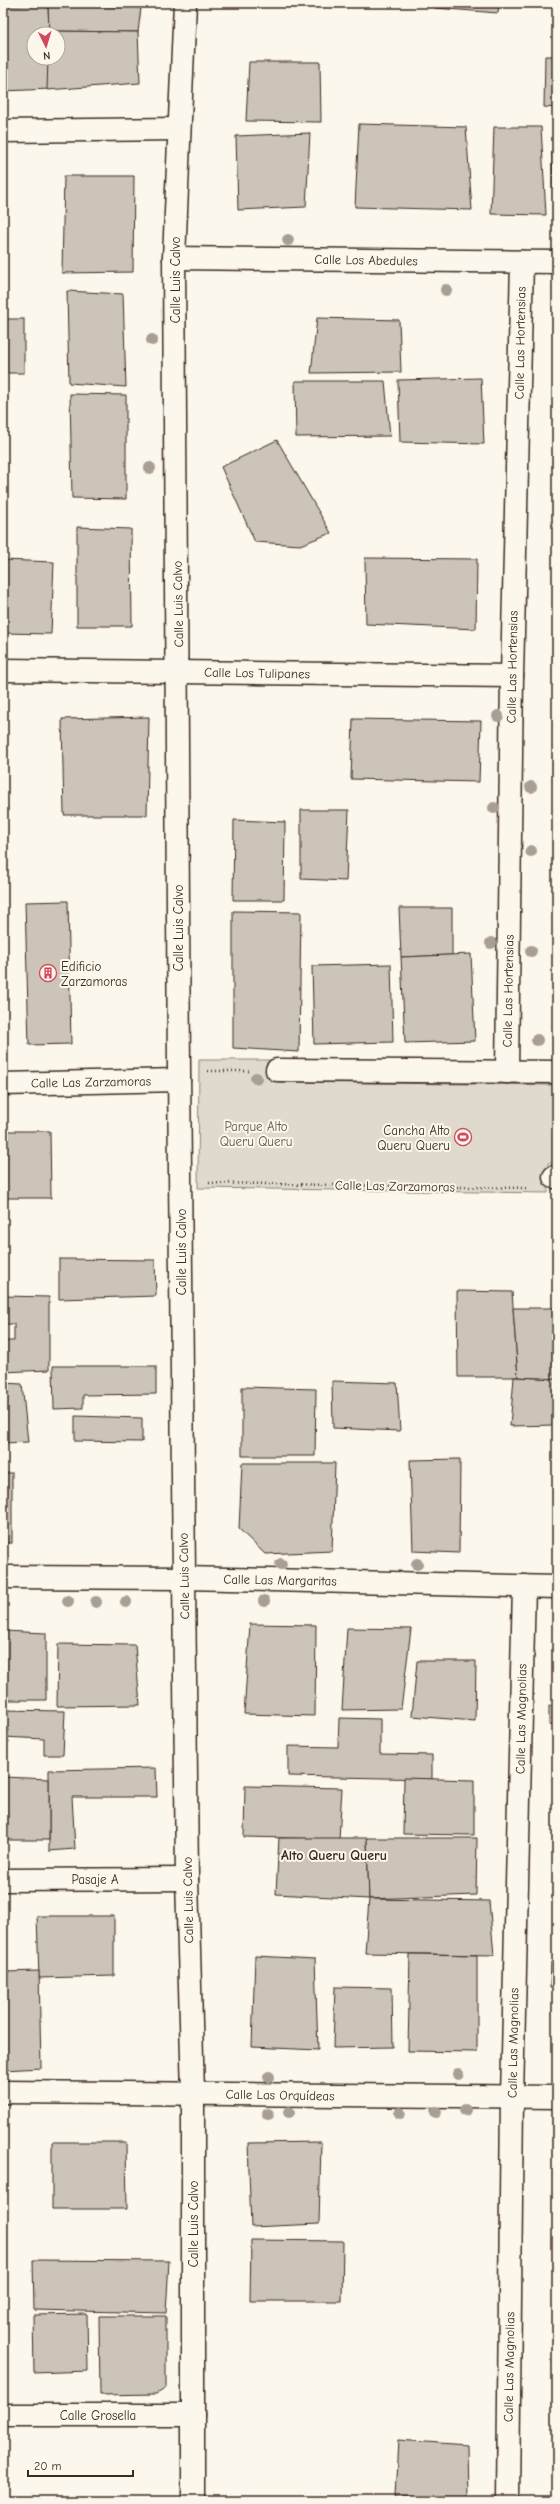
<svg xmlns="http://www.w3.org/2000/svg" width="560" height="2504" font-family="'Comic Neue',sans-serif">
	<style>
		.green { fill: #dfd9ce; stroke: #8d8276 }
		.building { fill: #ccc4b9; stroke: #3b2a1e }
		.lines { fill: none; stroke-linecap: round; stroke-linejoin: round }
		.street-casing { stroke: #3b2a1e; stroke-width: 25 }
		.path { stroke: #3b2a1e; stroke-width: 2.5; stroke-dasharray: 1 3; stroke-linecap: butt }
		.street { stroke: #fbf7ec; stroke-width: 22 }
		.tree { fill: #a89e93 }
		.labels { text-anchor: middle; dominant-baseline: central; stroke-width: 4; stroke-linejoin: round; paint-order: stroke }
		.street-label { font-size: 13px; fill: #3b2a1e; stroke: #fbf7ec }
		.poi-label { font-size: 13px; fill: #3b2a1e; stroke: #fbf7ec; text-anchor: start }
		.park-label { font-size: 13px; fill: #64564a; stroke: #fbf7ec }
		.neighbourhood-label { font-size: 14px; font-weight: bold; fill: #3b2a1e; stroke: #fbf7ec }
	</style>
	<rect width="100%" height="100%" fill="#fbf7ec"/>
	<filter id="ink" filterUnits="userSpaceOnUse"><feTurbulence type="fractalNoise" baseFrequency=".025" numOctaves="2"/><feDisplacementMap in="SourceGraphic" scale="8" xChannelSelector="R" yChannelSelector="G"/><feConvolveMatrix kernelMatrix="1 2 1 2 8 2 1 2 1" color-interpolation-filters="sRGB"/></filter>
	<g filter="url(#ink)">
		<polygon class="green" points="199,1060 277,1060 277,1082 557,1085 557,1163 548,1163 548,1193 198,1188"/>
		<g class="building">
			<polygon points="48,3 49,34 34,34 34,58 50,58 51,89 3,91 3,6"/>
			<polygon points="48,3 141,8 138,32 49,31"/>
			<polygon points="435,3 499,3 498,13 435,8"/>
			<polygon points="49,31 138,32 140,83 47,90 48,58 58,58 58,34 49,34"/>
			<polygon points="545,56 557,56 557,108 544,107"/>
			<polygon points="249,62 320,62 321,122 246,121"/>
			<polygon points="359,124 466,127 472,210 355,207"/>
			<polygon points="494,127 541,127 546,215 491,214"/>
			<polygon points="310,133 306,207 238,210 236,136"/>
			<polygon points="552,152 557,152 557,215 554,215"/>
			<polygon points="64,176 134,176 133,272 62,273"/>
			<polygon points="67,291 123,294 126,387 69,383"/>
			<polygon points="317,318 399,320 401,372 311,373"/>
			<rect x="3" y="319" width="21" height="54"/>
			<polygon points="481,378 484,444 400,442 398,380"/>
			<polygon points="295,381 385,381 390,436 296,437"/>
			<polygon points="70,394 126,395 126,499 72,498"/>
			<polygon points="277,440 331,533 300,545 255,542 221,467"/>
			<polygon points="77,527 131,529 132,626 77,626"/>
			<polygon points="365,558 477,559 476,629 366,624"/>
			<polygon points="3,560 54,562 51,634 3,633"/>
			<polygon points="149,717 147,815 64,815 62,719"/>
			<polygon points="353,719 481,721 479,782 351,779"/>
			<polygon points="301,810 349,810 346,881 301,879"/>
			<polygon points="234,820 285,822 284,900 233,900"/>
			<polygon points="68,901 71,1044 29,1045 25,902"/>
			<polygon points="399,908 452,908 452,955 401,957"/>
			<polygon points="233,911 301,912 299,1052 233,1048"/>
			<polygon points="471,954 475,1041 405,1043 401,957"/>
			<polygon points="391,964 393,1042 314,1044 312,966"/>
			<polygon points="3,1131 50,1131 51,1198 3,1198"/>
			<polygon points="59,1259 155,1260 156,1296 59,1299"/>
			<polygon points="457,1291 512,1292 518,1377 458,1377"/>
			<polygon points="3,1296 49,1297 49,1370 3,1372 3,1341 14,1341 14,1324 3,1324"/>
			<polygon points="513,1308 557,1308 557,1379 518,1377"/>
			<polygon points="53,1366 156,1366 156,1394 83,1395 83,1408 54,1409"/>
			<polygon points="514,1377 557,1379 557,1425 510,1426"/>
			<polygon points="332,1381 397,1383 400,1431 333,1428"/>
			<polygon points="3,1383 22,1384 28,1442 3,1443"/>
			<polygon points="242,1387 316,1389 315,1456 242,1456"/>
			<polygon points="75,1416 142,1418 142,1442 75,1441"/>
			<polygon points="460,1459 459,1553 413,1551 410,1460"/>
			<polygon points="242,1463 335,1463 332,1551 265,1554 239,1529"/>
			<rect x="3" y="1473" width="9" height="70"/>
			<polygon points="250,1624 316,1625 315,1716 244,1714"/>
			<polygon points="347,1628 411,1629 401,1709 342,1710"/>
			<polygon points="3,1631 46,1633 46,1700 3,1700"/>
			<polygon points="58,1644 135,1645 140,1705 57,1706"/>
			<polygon points="417,1661 476,1661 475,1721 412,1716"/>
			<polygon points="549,1706 557,1706 557,1726 549,1725"/>
			<polygon points="3,1710 65,1711 63,1755 44,1755 44,1739 3,1737"/>
			<polygon points="339,1718 380,1719 380,1754 432,1755 432,1779 288,1776 288,1746 338,1747"/>
			<polygon points="156,1768 157,1797 72,1797 75,1849 49,1851 49,1770"/>
			<polygon points="3,1777 49,1779 49,1840 3,1840"/>
			<polygon points="404,1778 474,1780 474,1835 403,1834"/>
			<polygon points="245,1786 342,1788 339,1839 244,1837"/>
			<polygon points="279,1838 367,1838 369,1899 276,1894"/>
			<polygon points="367,1838 477,1838 476,1895 369,1899"/>
			<polygon points="369,1899 489,1901 494,1955 365,1953"/>
			<polygon points="37,1916 114,1916 114,1976 39,1978"/>
			<polygon points="410,1954 477,1955 477,2052 408,2051"/>
			<polygon points="255,1956 315,1959 318,2050 252,2047"/>
			<polygon points="551,1962 557,1962 557,1988 550,1988"/>
			<polygon points="39,1971 41,2068 3,2070 3,1972"/>
			<polygon points="335,1987 392,1988 393,2047 333,2048"/>
			<polygon points="52,2142 126,2142 127,2209 52,2209"/>
			<polygon points="321,2142 319,2224 251,2227 248,2143"/>
			<polygon points="251,2240 343,2241 342,2301 250,2301"/>
			<polygon points="33,2260 169,2261 166,2313 34,2310"/>
			<polygon points="87,2314 88,2371 34,2373 33,2315"/>
			<polygon points="99,2316 166,2316 166,2388 157,2394 100,2395"/>
			<polygon points="398,2440 467,2445 468,2497 395,2497"/>
		</g>
		<g class="lines">
			<g class="street-casing">
				<g id="street">
					<polyline points="185,3 174,258 179,1071 187,1879 193,2094 193,2501"/>
					<polyline points="3,131 178,129"/>
					<polyline points="174,258 557,262"/>
					<polyline points="3,670 512,676"/>
					<polyline points="277,1070 557,1072"/>
					<polyline points="507,1072 512,676 522,262"/>
					<polyline points="3,1084 179,1080"/>
					<polyline points="554,1177 557,1177"/>
					<polyline points="3,1577 184,1578 557,1587"/>
					<polyline points="3,1880 187,1879"/>
					<polyline points="3,2092 557,2097"/>
					<polyline points="3,2415 193,2415"/>
					<polyline points="508,2501 512,2097 524,1586"/>
				</g>
			</g>
			<g class="path">
				<polyline points="208,1071 249,1071"/>
				<polyline points="209,1183 526,1188"/>
			</g>
			<use href="#street" class="street"/>
		</g>
		<g class="tree">
			<circle cx="288" cy="240" r="6"/>
			<circle cx="446" cy="290" r="6"/>
			<circle cx="152" cy="340" r="6"/>
			<circle cx="150" cy="468" r="6"/>
			<circle cx="498" cy="716" r="6"/>
			<circle cx="531" cy="787" r="6"/>
			<circle cx="494" cy="808" r="6"/>
			<circle cx="531" cy="851" r="6"/>
			<circle cx="491" cy="943" r="6"/>
			<circle cx="531" cy="951" r="6"/>
			<circle cx="537" cy="1040" r="6"/>
			<circle cx="256" cy="1078" r="6"/>
			<circle cx="281" cy="1564" r="6"/>
			<circle cx="417" cy="1564" r="6"/>
			<circle cx="68" cy="1601" r="6"/>
			<circle cx="264" cy="1601" r="6"/>
			<circle cx="96" cy="1602" r="6"/>
			<circle cx="126" cy="1602" r="6"/>
			<circle cx="458" cy="2074" r="6"/>
			<circle cx="269" cy="2077" r="6"/>
			<circle cx="465" cy="2110" r="6"/>
			<circle cx="289" cy="2112" r="6"/>
			<circle cx="436" cy="2112" r="6"/>
			<circle cx="400" cy="2113" r="6"/>
			<circle cx="268" cy="2114" r="6"/>
		</g>
	</g>
	<defs>
		<g id="building-ring" transform="scale(0.9)"><circle r="9.5" fill="#fbf7ec" stroke="#d1495b" stroke-width="1.5"/><path d="M-4-6H4V6H1V3H-1V6H-4ZM-2.5-4.3h1.7v1.8h-1.7ZM.8-4.3h1.7v1.8H.8ZM-2.5-1h1.7V.8h-1.7ZM.8-1h1.7V.8H.8Z" fill="#d1495b"/></g>
		<g id="stadium-ring" transform="scale(0.9)"><circle r="9.5" fill="#fbf7ec" stroke="#d1495b" stroke-width="1.5"/><path d="M0-5a6.5 5 0 1 0 0 10a6.5 5 0 1 0 0-10ZM-3.5-1.8h7v3.6h-7Z" fill="#d1495b"/></g>
	</defs>
	<g fill-rule="evenodd">
		<use href="#building-ring" x="48" y="973"/>
		<use href="#stadium-ring" x="463" y="1137"/>
	</g>
	<g class="labels">
		<g class="street-label">
			<text transform="translate(366 260) rotate(1)">Calle Los Abedules</text>
			<text transform="translate(175 280) rotate(-90)">Calle Luis Calvo</text>
			<text transform="translate(520 343) rotate(-89)">Calle Las Hortensias</text>
			<text transform="translate(178 604) rotate(-91)">Calle Luis Calvo</text>
			<text transform="translate(512 667) rotate(-89)">Calle Las Hortensias</text>
			<text transform="translate(257 673) rotate(1)">Calle Los Tulipanes</text>
			<text transform="translate(178 928) rotate(-90)">Calle Luis Calvo</text>
			<text transform="translate(508 991) rotate(-89)">Calle Las Hortensias</text>
			<text transform="translate(91 1082) rotate(-1)">Calle Las Zarzamoras</text>
			<text transform="translate(395 1186) rotate(1)">Calle Las Zarzamoras</text>
			<text transform="translate(181 1252) rotate(-90)">Calle Luis Calvo</text>
			<text transform="translate(184 1576) rotate(-91)">Calle Luis Calvo</text>
			<text transform="translate(280 1580) rotate(1)">Calle Las Margaritas</text>
			<text transform="translate(521 1719) rotate(-89)">Calle Las Magnolias</text>
			<text x="95" y="1879">Pasaje A</text>
			<text transform="translate(188 1900) rotate(-91)">Calle Luis Calvo</text>
			<text transform="translate(513 2043) rotate(-89)">Calle Las Magnolias</text>
			<text transform="translate(280 2095) rotate(1)">Calle Las Orquídeas</text>
			<text transform="translate(193 2224) rotate(-90)">Calle Luis Calvo</text>
			<text transform="translate(509 2367) rotate(-89)">Calle Las Magnolias</text>
			<text x="98" y="2415">Calle Grosella</text>
		</g>
		<g class="poi-label">
			<text x="61" y="966">Edificio<tspan x="61" dy="15">Zarzamoras</tspan></text>
			<text x="450" y="1130" text-anchor="end">Cancha Alto<tspan x="450" dy="15">Queru Queru</tspan></text>
		</g>
		<g class="park-label">
			<text x="256" y="1126">Parque Alto<tspan x="256" dy="15">Queru Queru</tspan></text>
		</g>
		<g class="neighbourhood-label">
			<text x="334" y="1855">Alto Queru Queru</text>
		</g>
	</g>
	<rect width="560" height="2504" fill="none" stroke="#fbf7ec" stroke-width="16"/>
	<rect x="8" y="8" width="544" height="2488" fill="none" stroke="#3b2a1e" stroke-width="1.5" filter="url(#ink)"/>
	<g transform="translate(46 46) rotate(175)"><circle r="19" fill="#fbf7ec" stroke="#aea59a"/>
	<path d="M0-3L7 15L0 10L-7 15Z" fill="#d1495b"/>
	<text y="-6" font-size="11" font-weight="bold" text-anchor="middle" fill="#3b2a1e">N</text>
	</g>
	<path d="M28 2470v6h105v-6" fill="none" stroke="#3b2a1e" stroke-width="2"/>
	<text x="34" y="2470" font-size="12" fill="#3b2a1e" stroke="#fbf7ec" stroke-width="3" paint-order="stroke">20 m</text>
</svg>
